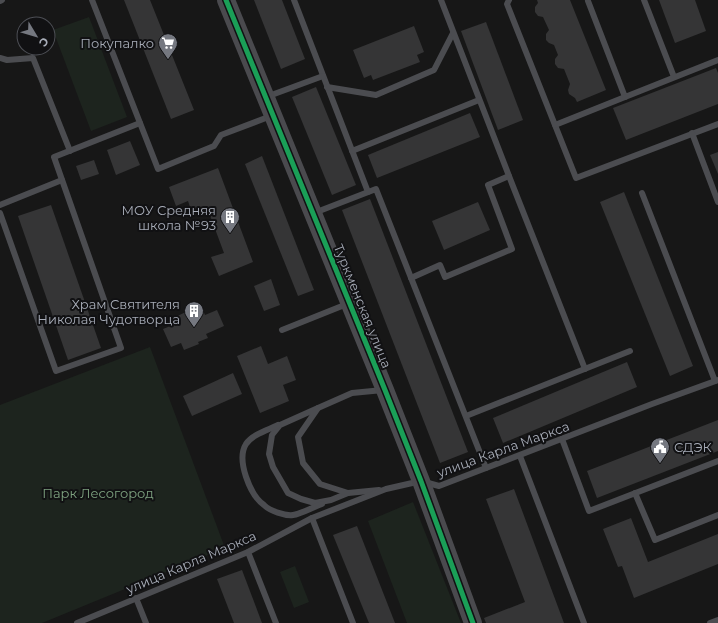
<svg xmlns="http://www.w3.org/2000/svg" width="718" height="623" font-family="Montserrat,sans-serif">
	<style>
		.green { fill: #1d241e }
		.building { fill: #353536 }
		.lines { fill: none; stroke-linecap: round; stroke-linejoin: round }
		.lane { stroke: #4b4c50; stroke-width: 6 }
		.secondary { stroke: #4a4a4e; stroke-width: 18 }
		.cycleway-casing { stroke: #111113; stroke-width: 8 }
		.cycleway { stroke: #1a9f57; stroke-width: 5 }
		.labels { text-anchor: middle; dominant-baseline: central; stroke-width: 4; stroke-linejoin: round; paint-order: stroke }
		.poi-label { font-size: 13px; fill: #a8adb8; stroke: #111113; text-anchor: end }
		.street-label { font-size: 13px; fill: #a8adb8; stroke: #111113 }
		.park-label { font-size: 13px; fill: #7fa381; stroke: #111113 }
	</style>
	<rect width="100%" height="100%" fill="#171717"/>
	<g class="green">
		<polygon points="89,17 127,117 91,131 53,30"/>
		<polygon points="150,347 225,548 42,623 0,623 0,405"/>
		<polygon points="413,502 461,623 407,623 368,521"/>
		<polygon points="295,566 309,602 294,608 280,572"/>
	</g>
	<g class="building">
		<polygon points="124,0 150,0 194,110 171,119"/>
		<polygon points="254,0 282,0 305,59 281,69"/>
		<polygon points="537,0 570,0 606,90 577,102 575,98 569,94 568,90 570,84 564,69 558,68 555,64 555,59 558,55 554,45 549,43 546,40 546,34 549,30 543,17 538,16 535,12 535,7 538,3"/>
		<polygon points="659,0 695,0 706,31 675,43"/>
		<polygon points="486,22 523,120 498,130 461,31"/>
		<polygon points="414,26 424,52 417,55 420,62 373,80 371,75 364,78 353,50"/>
		<polygon points="716,68 718,73 718,104 626,140 613,108"/>
		<polygon points="316,87 356,185 332,195 292,97"/>
		<polygon points="470,113 480,137 377,178 368,155"/>
		<polygon points="130,141 140,165 116,175 107,150"/>
		<polygon points="718,152 718,174 710,155"/>
		<polygon points="262,156 314,290 298,296 245,164"/>
		<polygon points="94,160 99,174 81,180 76,166"/>
		<polygon points="218,168 253,262 219,276 211,257 224,253 208,210 193,216 188,201 176,206 169,187"/>
		<polygon points="624,192 693,366 670,376 600,202"/>
		<polygon points="370,199 468,452 440,463 342,210"/>
		<polygon points="478,202 490,230 444,250 432,221"/>
		<polygon points="51,205 101,348 68,360 18,216"/>
		<polygon points="271,279 280,305 264,311 254,286"/>
		<polygon points="202,308 205,315 217,310 224,326 206,334 208,338 198,342 199,344 184,350 181,343 171,347 163,329 173,325 171,319 190,310 191,313"/>
		<polygon points="261,346 268,364 287,356 296,380 283,385 289,401 260,413 237,356"/>
		<polygon points="627,362 637,387 503,443 493,418"/>
		<polygon points="233,373 242,394 192,416 183,396"/>
		<polygon points="718,420 718,451 597,498 587,471"/>
		<polygon points="514,489 564,623 486,623 484,618 525,602 486,499"/>
		<polygon points="631,518 648,562 718,534 718,564 634,598 622,566 618,567 603,529"/>
		<polygon points="357,526 395,623 369,623 333,535"/>
		<polygon points="242,570 262,623 234,623 217,579"/>
	</g>
	<g class="lines">
		<g class="lane">
			<polyline points="92,0 158,169 214,146 221,135 271,116"/>
			<polyline points="294,0 368,192"/>
			<polyline points="509,0 507,4 576,178 718,124"/>
			<polyline points="644,0 674,77"/>
			<polyline points="0,1 2,0"/>
			<polyline points="588,1 625,97 718,60"/>
			<polyline points="0,58 7,60 33,58 70,151"/>
			<polyline points="327,87 376,95 434,70 453,33"/>
			<polyline points="266,97 323,76"/>
			<polyline points="555,125 625,97"/>
			<polyline points="692,133 718,202"/>
			<polyline points="352,151 479,100"/>
			<polyline points="509,176 585,369"/>
			<polyline points="642,193 715,381"/>
			<polyline points="0,205 62,180"/>
			<polyline points="0,213 56,371 121,348 54,157 140,123"/>
			<polyline points="314,213 376,189 486,468"/>
			<polyline points="411,278 440,265 445,277 512,249 488,185 509,176 441,0"/>
			<polyline points="282,330 347,304"/>
			<polyline points="318,408 280,425 272,435 269,454 273,467 288,493 301,499 315,503 331,500 348,493"/>
			<polyline points="466,416 630,351"/>
			<path d="M 278,425 C 268,430 253,434 246,444 C 236,460 250,495 264,505 C 270,511 285,516 293,515 C 301,514 313,507 322,504"/>
			<polyline points="562,439 589,511 718,461"/>
			<polyline points="520,456 584,623"/>
			<polyline points="379,490 348,493 320,484 303,463 298,437 318,408 352,393 383,390"/>
			<polyline points="635,493 655,540 718,515"/>
			<polyline points="312,518 353,623"/>
			<polyline points="248,552 276,623"/>
			<polyline points="136,598 146,623"/>
			<polyline points="77,623 248,552 312,518 386,489 421,481 439,486 652,404 718,380"/>
			<polyline points="710,623 718,620"/>
		</g>
		<polyline class="secondary" points="226,0 385,390 421,481 473,623"/>
		<g class="cycleway-casing">
			<polyline id="cycleway" points="226,0 385,390 421,481 473,623"/>
		</g>
		<use href="#cycleway" class="cycleway"/>
	</g>
	<defs>
		<g id="supermarket-pin" transform="scale(1)"><path d="M0 17L-7.5 6A9.5 9.5 0 1 1 7.5 6Z" fill="#757880" stroke="#111113"/><path d="M-6-5.5h2.5l.6 2H6L4.5 2H-2.5L-4.4-4H-6ZM-1.5 3.2a1.3 1.3 0 1 0 .1 0ZM3 3.2a1.3 1.3 0 1 0 .1 0Z" fill="#fff"/></g>
		<g id="building-pin" transform="scale(1)"><path d="M0 17L-7.5 6A9.5 9.5 0 1 1 7.5 6Z" fill="#757880" stroke="#111113"/><path d="M-4-6H4V6H1V3H-1V6H-4ZM-2.5-4.3h1.7v1.8h-1.7ZM.8-4.3h1.7v1.8H.8ZM-2.5-1h1.7V.8h-1.7ZM.8-1h1.7V.8H.8Z" fill="#fff"/></g>
		<g id="civic-pin" transform="scale(1)"><path d="M0 17L-7.5 6A9.5 9.5 0 1 1 7.5 6Z" fill="#757880" stroke="#111113"/><path d="M-.6-6.5H3V-4.5H.6V-3L4-1V1h2V6H-6V1h2V-1L-.6-3ZM-1.2 2.5V6h2.4V2.5Z" fill="#fff"/></g>
	</defs>
	<g fill-rule="evenodd">
		<use href="#supermarket-pin" x="168" y="43"/>
		<use href="#building-pin" x="230" y="217"/>
		<use href="#building-pin" x="194" y="311"/>
		<use href="#civic-pin" x="660" y="447"/>
	</g>
	<g class="labels">
		<g class="poi-label">
			<text x="154" y="43">Покупалко</text>
			<text x="216" y="210">МОУ Средняя<tspan x="216" dy="15">школа №93</tspan></text>
			<text x="180" y="304">Храм Святителя<tspan x="180" dy="15">Николая Чудотворца</tspan></text>
			<text x="674" y="447" text-anchor="start">СДЭК</text>
		</g>
		<g class="street-label">
			<text transform="translate(363 306) rotate(68)">Туркменская улица</text>
			<text transform="translate(503 449) rotate(-20)">улица Карла Маркса</text>
			<text transform="translate(191 562) rotate(-23)">улица Карла Маркса</text>
		</g>
		<g class="park-label">
			<text x="98" y="493">Парк Лесогород</text>
		</g>
	</g>
	<g transform="translate(36 36) rotate(128)"><circle r="19" fill="#111113" stroke="#4d4f55"/>
	<path d="M0-3L7 15L0 10L-7 15Z" fill="#757880"/>
	<text y="-6" font-size="11" font-weight="bold" text-anchor="middle" fill="#a8adb8">С</text>
	</g>
</svg>
